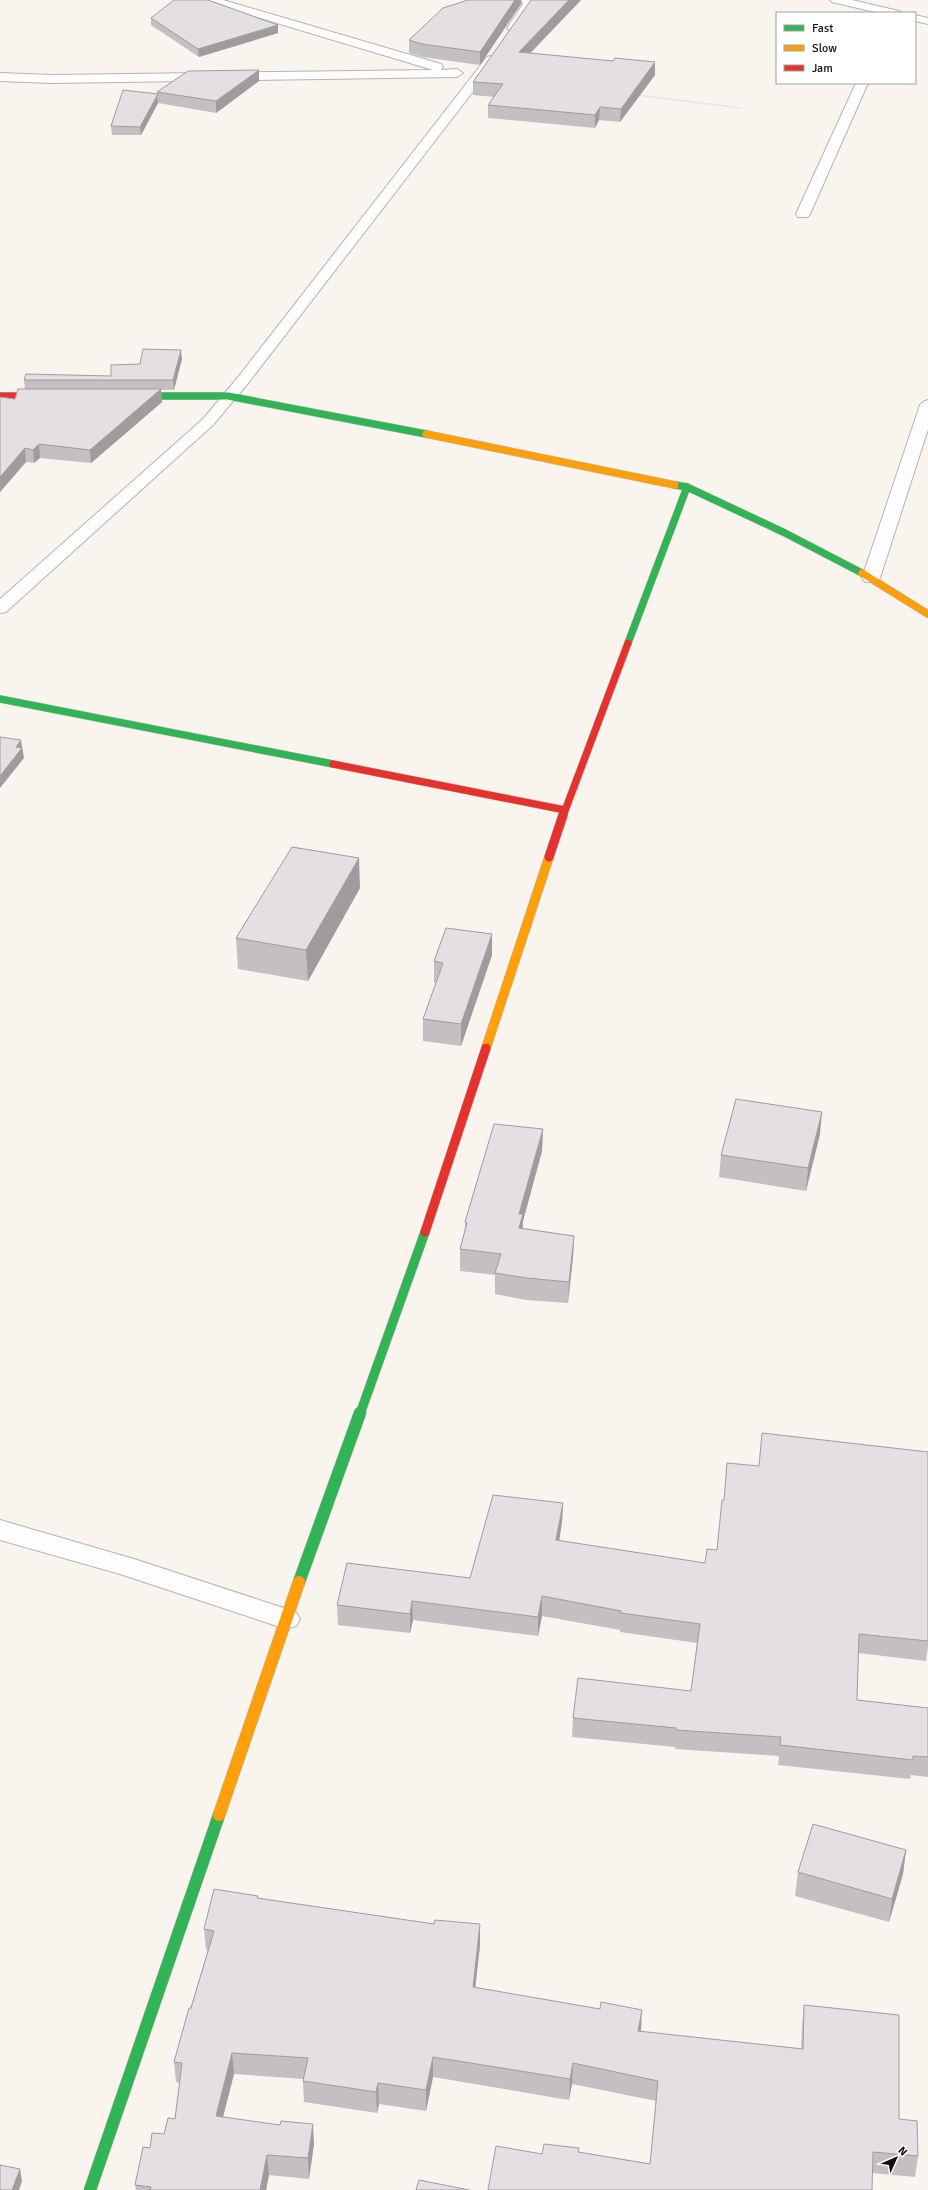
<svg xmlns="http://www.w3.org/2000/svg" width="928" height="2190" font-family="Signika,sans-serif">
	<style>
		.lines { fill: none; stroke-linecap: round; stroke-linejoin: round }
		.street-casing { stroke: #b8b3af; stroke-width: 2 }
		.fast-far2-casing { stroke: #b8b3af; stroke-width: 8 }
		.fast-far1-casing { stroke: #b8b3af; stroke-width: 10 }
		.fast-casing { stroke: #b8b3af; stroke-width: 13 }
		.slow-far2-casing { stroke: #b8b3af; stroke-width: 8 }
		.slow-far1-casing { stroke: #b8b3af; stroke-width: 10 }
		.slow-casing { stroke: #b8b3af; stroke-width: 13 }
		.jam-far1-casing { stroke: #b8b3af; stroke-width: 8 }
		.jam-casing { stroke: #b8b3af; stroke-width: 10 }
		.path { stroke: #dddbdb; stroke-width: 1.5; stroke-dasharray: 2 1; stroke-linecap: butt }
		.street { fill: #fefdfd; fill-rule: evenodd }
		.fast-far2 { stroke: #30b455; stroke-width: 7 }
		.fast-far1 { stroke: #30b455; stroke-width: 9 }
		.fast { stroke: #30b455; stroke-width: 12 }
		.slow-far2 { stroke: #ff9f0a; stroke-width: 7 }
		.slow-far1 { stroke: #ff9f0a; stroke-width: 9 }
		.slow { stroke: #ff9f0a; stroke-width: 12 }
		.jam-far1 { stroke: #e5322d; stroke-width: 7 }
		.jam { stroke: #e5322d; stroke-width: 9 }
		.wall { fill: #c4c0c2 }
		.shaded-wall { fill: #a09c9e }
		.building { fill: #e4dfe2; stroke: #a09c9e }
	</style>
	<rect width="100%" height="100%" fill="#faf4ef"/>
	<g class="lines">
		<g class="street-casing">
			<g id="street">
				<polygon points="205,0 223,0 441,64 443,67 441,70 457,69 463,73 457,77 52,83 0,81 0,73 52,75 433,70 207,2"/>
				<polygon points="521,0 533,0 535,4 517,30 509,30 507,28 523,4"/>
				<polygon points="830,0 852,0 899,11 901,13 879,13 832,2"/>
				<polygon points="915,15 928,18 928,24 915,21"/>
				<polygon points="491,56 497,60 495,63 249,382 213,425 6,612 0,613 0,599 203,419 239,376 487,57"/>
				<polygon points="856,83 868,83 810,214 808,217 798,217 796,214"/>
				<polygon points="928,400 928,429 880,578 877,582 865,582 862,578 920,405 923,402"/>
				<polygon points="0,1520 134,1559 296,1612 300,1619 296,1626 286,1629 120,1574 0,1540"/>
			</g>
		</g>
		<g class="fast-far2-casing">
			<g id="fast-far2">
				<polyline points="131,396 228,396 426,434"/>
				<polyline points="675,485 687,487 785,533 862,573"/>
				<polyline points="628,643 687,487"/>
				<polyline points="0,699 333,764"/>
			</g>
		</g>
		<g class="fast-far1-casing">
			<polyline id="fast-far1" points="360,1414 425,1232"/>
		</g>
		<g class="fast-casing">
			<g id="fast">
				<polyline points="299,1582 360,1413"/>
				<polyline points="90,2190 219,1815"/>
			</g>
		</g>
		<g class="slow-far2-casing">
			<g id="slow-far2">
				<polyline points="426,434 675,485"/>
				<polyline points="862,573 928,614"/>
			</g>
		</g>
		<g class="slow-far1-casing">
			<polyline id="slow-far1" points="486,1048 549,857"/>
		</g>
		<g class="slow-casing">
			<polyline id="slow" points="219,1815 299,1582"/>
		</g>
		<g class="jam-far1-casing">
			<g id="jam-far1">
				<polyline points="0,396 45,396"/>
				<polyline points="333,764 565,810"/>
				<polyline points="563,816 628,643"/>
			</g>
		</g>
		<g class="jam-casing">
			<g id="jam">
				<polyline points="549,857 563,815"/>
				<polyline points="425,1232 486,1048"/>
			</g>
		</g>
		<polyline class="path" points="637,95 742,108"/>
		<use href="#street" class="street"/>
		<use href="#fast-far2" class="fast-far2"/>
		<use href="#fast-far1" class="fast-far1"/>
		<use href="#fast" class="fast"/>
		<use href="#slow-far2" class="slow-far2"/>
		<use href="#slow-far1" class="slow-far1"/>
		<use href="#slow" class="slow"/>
		<use href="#jam-far1" class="jam-far1"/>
		<use href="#jam" class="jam"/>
	</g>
	<g class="wall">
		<polygon points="468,0 521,0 521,4 480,65 422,57 409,53 409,40"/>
		<polygon points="531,0 581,0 530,53 655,75 620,122 599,120 595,128 488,118 488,105 494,97 473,95 473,82"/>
		<polygon points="151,18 278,33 199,57 151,25"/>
		<polygon points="259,81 216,113 158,103 141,135 112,135 111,126 157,94 157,92"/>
		<polygon points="182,359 174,390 161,390 162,402 91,463 40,458 34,463 26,462 0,492 0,397 15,399 25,389 24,380 111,376 140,364"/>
		<polygon points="360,888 308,981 238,969 236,938"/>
		<polygon points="492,955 461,1046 423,1041 423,1019 436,983 434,983 434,961"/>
		<polygon points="543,1129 542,1151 523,1221 523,1229 574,1236 573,1257 568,1303 526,1300 495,1294 495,1275 460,1271 460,1249 465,1229 465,1222"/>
		<polygon points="820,1134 806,1191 719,1177 721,1155"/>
		<polygon points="928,1452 928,1647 926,1661 858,1653 857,1700 928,1708 928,1777 911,1775 910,1779 778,1765 779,1756 675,1749 675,1747 572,1737 573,1718 691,1691 697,1643 620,1632 620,1630 542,1616 538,1636 413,1620 410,1633 338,1625 337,1605 470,1578 563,1503 562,1522 559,1541 705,1563 717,1550 724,1500 759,1466"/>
		<polygon points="906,1850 903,1874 889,1922 795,1896 798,1872"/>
		<polygon points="258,1899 434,1924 480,1924 480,1945 475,1988 641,2032 801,2049 802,2026 804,2005 899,2119 918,2156 915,2177 872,2173 872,2190 542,2154 578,2152 650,2164 656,2101 572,2084 569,2100 433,2077 426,2111 379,2104 377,2113 304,2102 303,2081 303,2079 234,2074 223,2117 314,2144 309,2179 269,2175 266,2190 136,2190 135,2185 150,2148 164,2134 175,2119 180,2083 176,2082 174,2062 208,1951 206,1950 204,1929"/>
	</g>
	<g class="shaded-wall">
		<polygon points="515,0 521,0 521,4 480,65 480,52"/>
		<polygon points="569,0 581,0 519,65 519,52"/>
		<polygon points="278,25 278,33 199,57 198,49"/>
		<polygon points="655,62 655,75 620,122 621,109"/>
		<polygon points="259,70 259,81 216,113 216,101"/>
		<polygon points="157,95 158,103 141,135 140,127"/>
		<polygon points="600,107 599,120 595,128 595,115"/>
		<polygon points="181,350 182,359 174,390 173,380"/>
		<polygon points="161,389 162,402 91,463 90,450"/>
		<polygon points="39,444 40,458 34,463 33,450"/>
		<polygon points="25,448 26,462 0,492 0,477"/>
		<polygon points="21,740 24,758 0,788 0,776 16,747"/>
		<polygon points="359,858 360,888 308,981 306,950"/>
		<polygon points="492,934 492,955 461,1046 461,1024"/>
		<polygon points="822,1112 820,1134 806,1191 808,1168"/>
		<polygon points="543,1129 542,1151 523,1221 522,1235 519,1249 519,1214"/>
		<polygon points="574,1236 573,1257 568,1303 569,1282"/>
		<polygon points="563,1503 562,1522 556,1560 556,1540"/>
		<polygon points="542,1596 542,1616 538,1636 538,1617"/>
		<polygon points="412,1601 413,1620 410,1633 410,1614"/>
		<polygon points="906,1850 903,1874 889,1922 892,1899"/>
		<polygon points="480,1924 480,1945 473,2008 473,1987"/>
		<polygon points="642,2010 641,2031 636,2052 638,2031"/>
		<polygon points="232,2053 234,2074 218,2136 216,2116"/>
		<polygon points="433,2057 433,2077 426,2111 426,2090"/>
		<polygon points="573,2063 572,2084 569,2100 570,2079"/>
		<polygon points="378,2083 379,2104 377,2113 376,2092"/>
		<polygon points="313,2124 314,2144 309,2179 308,2158"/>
		<polygon points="267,2155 269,2175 266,2190 260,2190"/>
		<polygon points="20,2169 22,2181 19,2190 12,2190"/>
	</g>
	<g class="building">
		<polygon points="174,0 208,0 278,25 198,49 151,18"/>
		<polygon points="468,0 515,0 480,52 422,44 409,40 443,8"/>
		<polygon points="531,0 569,0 519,52 613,61 615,58 655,62 621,109 600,107 595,115 488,105 503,84 473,82"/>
		<polygon points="259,70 216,101 157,92 188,71"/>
		<polygon points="123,90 158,94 140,127 111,126"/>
		<polygon points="143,349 181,350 173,380 24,380 26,374 111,376 111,365 140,364"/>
		<polygon points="18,389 161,389 90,450 39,444 33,450 25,448 0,477 0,397 15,399"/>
		<polygon points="0,737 21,740 16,747 22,748 0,776"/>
		<polygon points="292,847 359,858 306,950 236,938"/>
		<polygon points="446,928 492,934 461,1024 423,1019 443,963 434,961"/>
		<polygon points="736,1099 822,1112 808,1168 721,1155"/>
		<polygon points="494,1124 543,1129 519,1214 523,1214 519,1228 574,1236 569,1282 527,1278 495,1273 501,1254 460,1249 467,1223 465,1222"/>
		<polygon points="762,1433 928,1452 928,1641 859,1634 857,1700 928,1708 928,1757 913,1756 913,1760 780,1745 781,1737 676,1730 676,1728 573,1718 578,1678 691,1691 700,1624 621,1613 621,1611 542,1596 538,1617 412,1601 410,1614 337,1605 347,1563 470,1578 493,1495 563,1503 556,1540 705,1563 707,1549 717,1550 722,1500 724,1500 727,1463 759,1466"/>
		<polygon points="813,1824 906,1850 892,1899 798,1872"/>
		<polygon points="214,1889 258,1896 257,1898 434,1924 435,1920 480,1924 473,1987 600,2009 601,2002 642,2010 638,2031 803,2049 804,2005 899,2015 899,2119 917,2121 918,2156 873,2152 872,2190 488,2190 496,2146 542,2154 544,2144 579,2148 578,2152 650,2164 658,2081 573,2063 570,2079 433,2057 426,2090 378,2083 376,2092 303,2081 308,2058 232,2053 216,2116 280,2125 281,2121 313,2124 308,2158 267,2155 260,2190 150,2190 151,2187 135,2185 143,2147 150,2148 152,2133 164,2134 168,2118 175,2119 182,2063 174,2062 189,2008 191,2008 214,1931 204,1929"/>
		<polygon points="0,2165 20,2169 12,2190 0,2190"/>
		<polygon points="419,2180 469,2190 416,2190"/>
	</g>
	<rect x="776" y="12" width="140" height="72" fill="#ffffff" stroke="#a19f9e"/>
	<rect x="784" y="25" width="20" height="6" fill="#30b455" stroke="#a19f9e"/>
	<text x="812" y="32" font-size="12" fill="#130f0c">Fast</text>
	<rect x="784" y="45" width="20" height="6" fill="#ff9f0a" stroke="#a19f9e"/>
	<text x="812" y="52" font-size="12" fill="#130f0c">Slow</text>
	<rect x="784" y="65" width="20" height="6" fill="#e5322d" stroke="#a19f9e"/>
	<text x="812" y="72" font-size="12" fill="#130f0c">Jam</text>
	<g transform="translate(896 2158) rotate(45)" stroke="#ffffff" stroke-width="3" paint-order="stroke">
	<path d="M0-3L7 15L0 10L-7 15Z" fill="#130f0c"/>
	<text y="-6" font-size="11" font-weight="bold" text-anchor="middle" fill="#130f0c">N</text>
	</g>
</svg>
